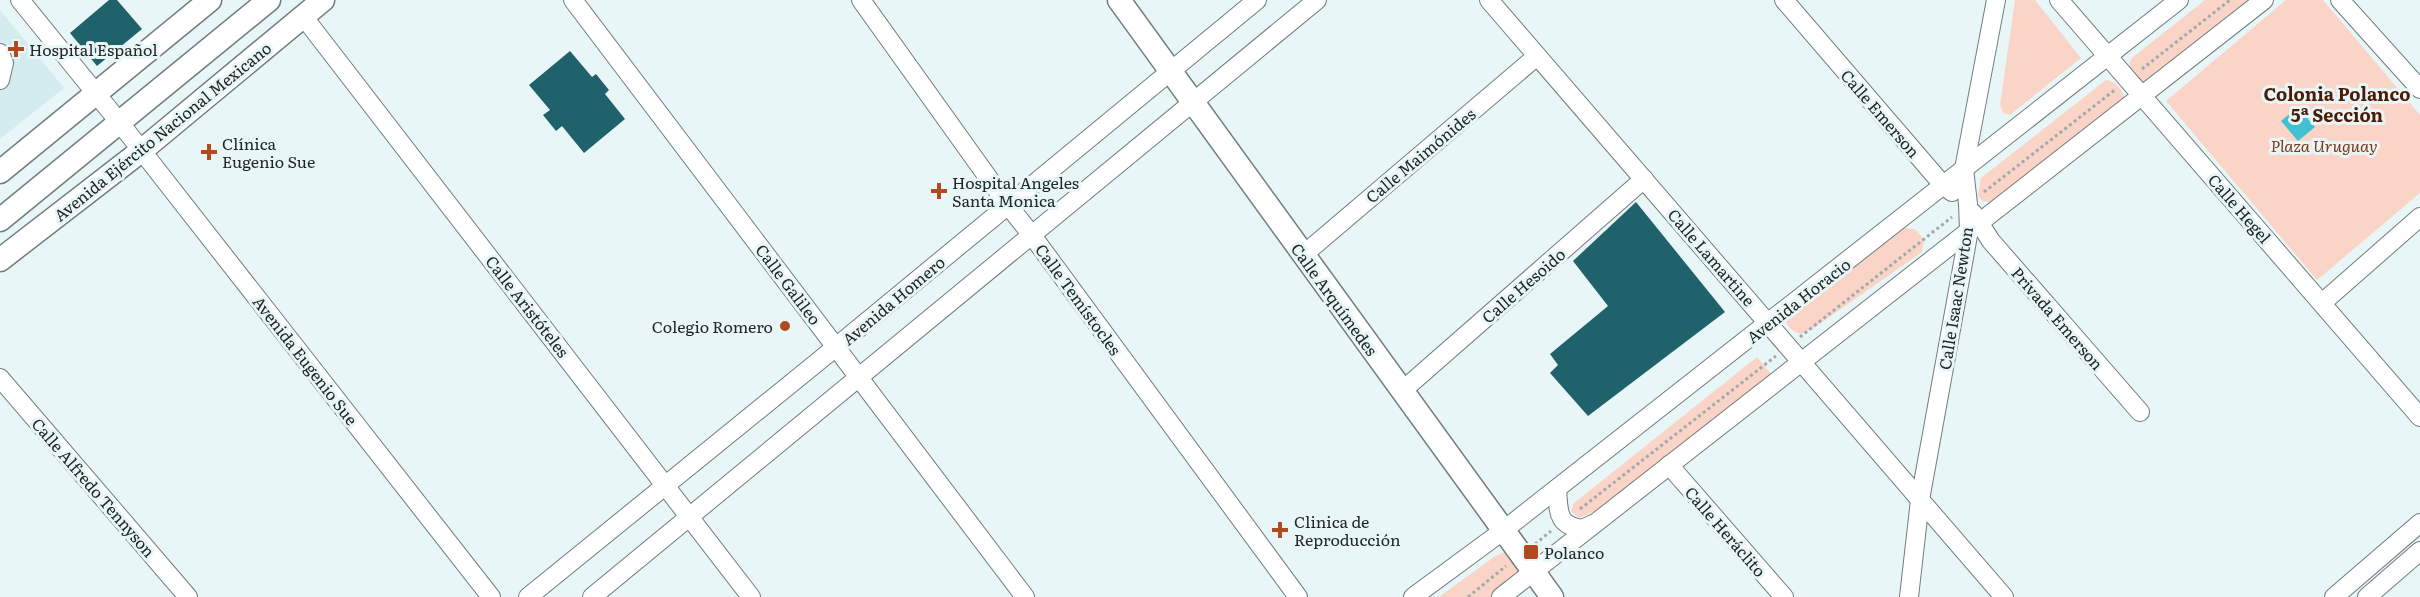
<svg xmlns="http://www.w3.org/2000/svg" width="2420" height="597" font-family="Literata,serif">
	<style>
		.built { fill: #d5ecef }
		.green { fill: #fad4c6 }
		.water { fill: #40c1d1 }
		.building { fill: #1f626b }
		.lines { fill: none; stroke-linecap: round; stroke-linejoin: round }
		.minor-casing { stroke: #707c7e; stroke-width: 20 }
		.major-casing { stroke: #707c7e; stroke-width: 25 }
		.path { stroke: #a0aaab; stroke-width: 3; stroke-dasharray: 3 3; stroke-linecap: butt }
		.minor { stroke: #fff; stroke-width: 18 }
		.major { stroke: #fff; stroke-width: 22 }
		.poi-dot { fill: #b14b1f; stroke: #e9f6f7; stroke-width: 2 }
		.labels { text-anchor: middle; dominant-baseline: central; stroke-width: 6; stroke-linejoin: round; paint-order: stroke }
		.poi-label { font-size: 16px; fill: #222627; stroke: #e9f6f7; text-anchor: start }
		.street-label { font-size: 16px; fill: #222627; stroke: #e9f6f7 }
		.park-label { font-size: 16px; font-style: italic; fill: #813615; stroke: #e9f6f7 }
		.neighbourhood-label { font-size: 18px; font-weight: bold; fill: #4b1b06; stroke: #e9f6f7 }
	</style>
	<rect width="100%" height="100%" fill="#e9f6f7"/>
	<polygon class="built" points="0,10 64,88 0,139"/>
	<g class="green">
		<polygon points="2015,0 2035,0 2081,58 2010,115 2003,113 2000,105"/>
		<path d="M 2205,0 L 2252,0 L 2146,85 C 2134,80 2124,71 2132,58 Z"/>
		<polygon points="2286,0 2323,0 2420,115 2420,193 2317,280 2166,101"/>
		<path d="M 2106,80 C 2116,81 2122,90 2125,98 L 1996,203 L 1982,201 L 1978,195 L 1981,178 Z"/>
		<path d="M 1894,227 L 1915,229 L 1924,240 L 1922,252 L 1815,327 L 1801,334 C 1790,330 1785,326 1785,314 Z"/>
		<polygon points="1757,357 1774,377 1600,509 1579,518 1571,511 1574,503"/>
		<polygon points="1511,549 1527,569 1498,597 1439,597 1494,557"/>
	</g>
	<polygon class="water" points="2298,107 2315,127 2298,141 2281,121"/>
	<g class="building">
		<polygon points="109,0 117,0 142,29 97,66 70,33"/>
		<polygon points="570,51 592,77 596,74 609,90 605,94 625,119 584,153 562,126 556,131 543,115 550,110 529,85"/>
		<polygon points="1636,202 1725,312 1588,416 1550,373 1558,365 1550,354 1608,306 1573,261"/>
	</g>
	<g class="lines">
		<g class="minor-casing">
			<g id="minor">
				<polyline points="20,0 120,123 491,597"/>
				<polyline points="573,0 1025,597"/>
				<polyline points="861,0 1007,204 1031,234 1298,597"/>
				<polyline points="1489,0 2004,597"/>
				<polyline points="1784,0 1943,185 1952,192"/>
				<polyline points="2059,0 2420,417"/>
				<polyline points="2340,0 2420,89"/>
				<polyline points="303,16 751,597"/>
				<polyline points="0,53 4,63 0,80"/>
				<polyline points="1973,213 1991,241 2140,412"/>
				<polyline points="1303,255 1537,56"/>
				<polyline points="2322,303 2420,217"/>
				<polyline points="0,378 188,597"/>
				<polyline points="1402,391 1644,179"/>
				<polyline points="1669,465 1784,597"/>
				<path d="M 1557,489 C 1559,511 1556,525 1582,529 L 1593,524"/>
				<polyline points="528,597 836,347 1257,0"/>
				<polyline points="592,597 1317,0"/>
				<polyline points="1413,597 1504,530 2179,0"/>
				<polyline points="1501,597 2264,0"/>
				<polyline points="1909,597 1920,500 1969,230 1968,204 1964,169 1996,0"/>
				<polyline points="2334,597 2420,523"/>
				<polyline points="2367,597 2420,551"/>
			</g>
		</g>
		<g class="major-casing">
			<g id="major">
				<polyline points="1119,0 1552,597"/>
				<polyline points="0,172 210,0"/>
				<polyline points="0,220 269,0"/>
				<polyline points="0,260 141,151 323,0"/>
			</g>
		</g>
		<g class="path">
			<polyline points="2142,69 2230,0"/>
			<polyline points="1984,192 2116,89"/>
			<polyline points="1800,337 1952,217"/>
			<polyline points="1580,509 1776,356"/>
			<polyline points="1535,544 1551,531"/>
			<polyline points="1468,597 1506,566"/>
		</g>
		<use href="#minor" class="minor"/>
		<use href="#major" class="major"/>
	</g>
	<g class="poi-dot">
		<path d="M13 40h6v6h6v6h-6v6h-6v-6h-6v-6h6z"/>
		<path d="M206 143h6v6h6v6h-6v6h-6v-6h-6v-6h6z"/>
		<path d="M936 182h6v6h6v6h-6v6h-6v-6h-6v-6h6z"/>
		<circle cx="785" cy="326" r="6"/>
		<path d="M1277 521h6v6h6v6h-6v6h-6v-6h-6v-6h6z"/>
		<rect x="1523" y="544" width="16" height="16" rx="3"/>
	</g>
	<g class="labels">
		<g class="poi-label">
			<text x="29" y="49">Hospital Español</text>
			<text x="222" y="143">Clínica<tspan x="222" dy="18">Eugenio Sue</tspan></text>
			<text x="952" y="182">Hospital Angeles<tspan x="952" dy="18">Santa Monica</tspan></text>
			<text x="773" y="326" text-anchor="end">Colegio Romero</text>
			<text x="1294" y="521">Clinica de<tspan x="1294" dy="18">Reproducción</tspan></text>
			<text x="1544" y="552">Polanco</text>
		</g>
		<g class="street-label">
			<text transform="translate(1881 113) rotate(49)">Calle Emerson</text>
			<text transform="translate(162 131) rotate(-39)">Avenida Ejército Nacional Mexicano</text>
			<text transform="translate(1420 155) rotate(-40)">Calle Maimónides</text>
			<text transform="translate(2240 208) rotate(49)">Calle Hegel</text>
			<text transform="translate(1712 257) rotate(49)">Calle Lamartine</text>
			<text transform="translate(789 284) rotate(53)">Calle Galileo</text>
			<text transform="translate(1523 285) rotate(-41)">Calle Hesoido</text>
			<text transform="translate(1955 298) rotate(-81)">Calle Isaac Newton</text>
			<text transform="translate(1079 299) rotate(54)">Calle Temístocles</text>
			<text transform="translate(1335 299) rotate(54)">Calle Arquímedes</text>
			<text transform="translate(893 300) rotate(-40)">Avenida Homero</text>
			<text transform="translate(1798 300) rotate(-38)">Avenida Horacio</text>
			<text transform="translate(528 306) rotate(52)">Calle Aristóteles</text>
			<text transform="translate(2058 318) rotate(49)">Privada Emerson</text>
			<text transform="translate(306 360) rotate(52)">Avenida Eugenio Sue</text>
			<text transform="translate(94 487) rotate(49)">Calle Alfredo Tennyson</text>
			<text transform="translate(1726 531) rotate(49)">Calle Heráclito</text>
		</g>
		<g class="park-label">
			<text x="2324" y="145">Plaza Uruguay</text>
		</g>
		<g class="neighbourhood-label">
			<text x="2337" y="93">Colonia Polanco<tspan x="2337" dy="21">5ª Sección</tspan></text>
		</g>
	</g>
</svg>
